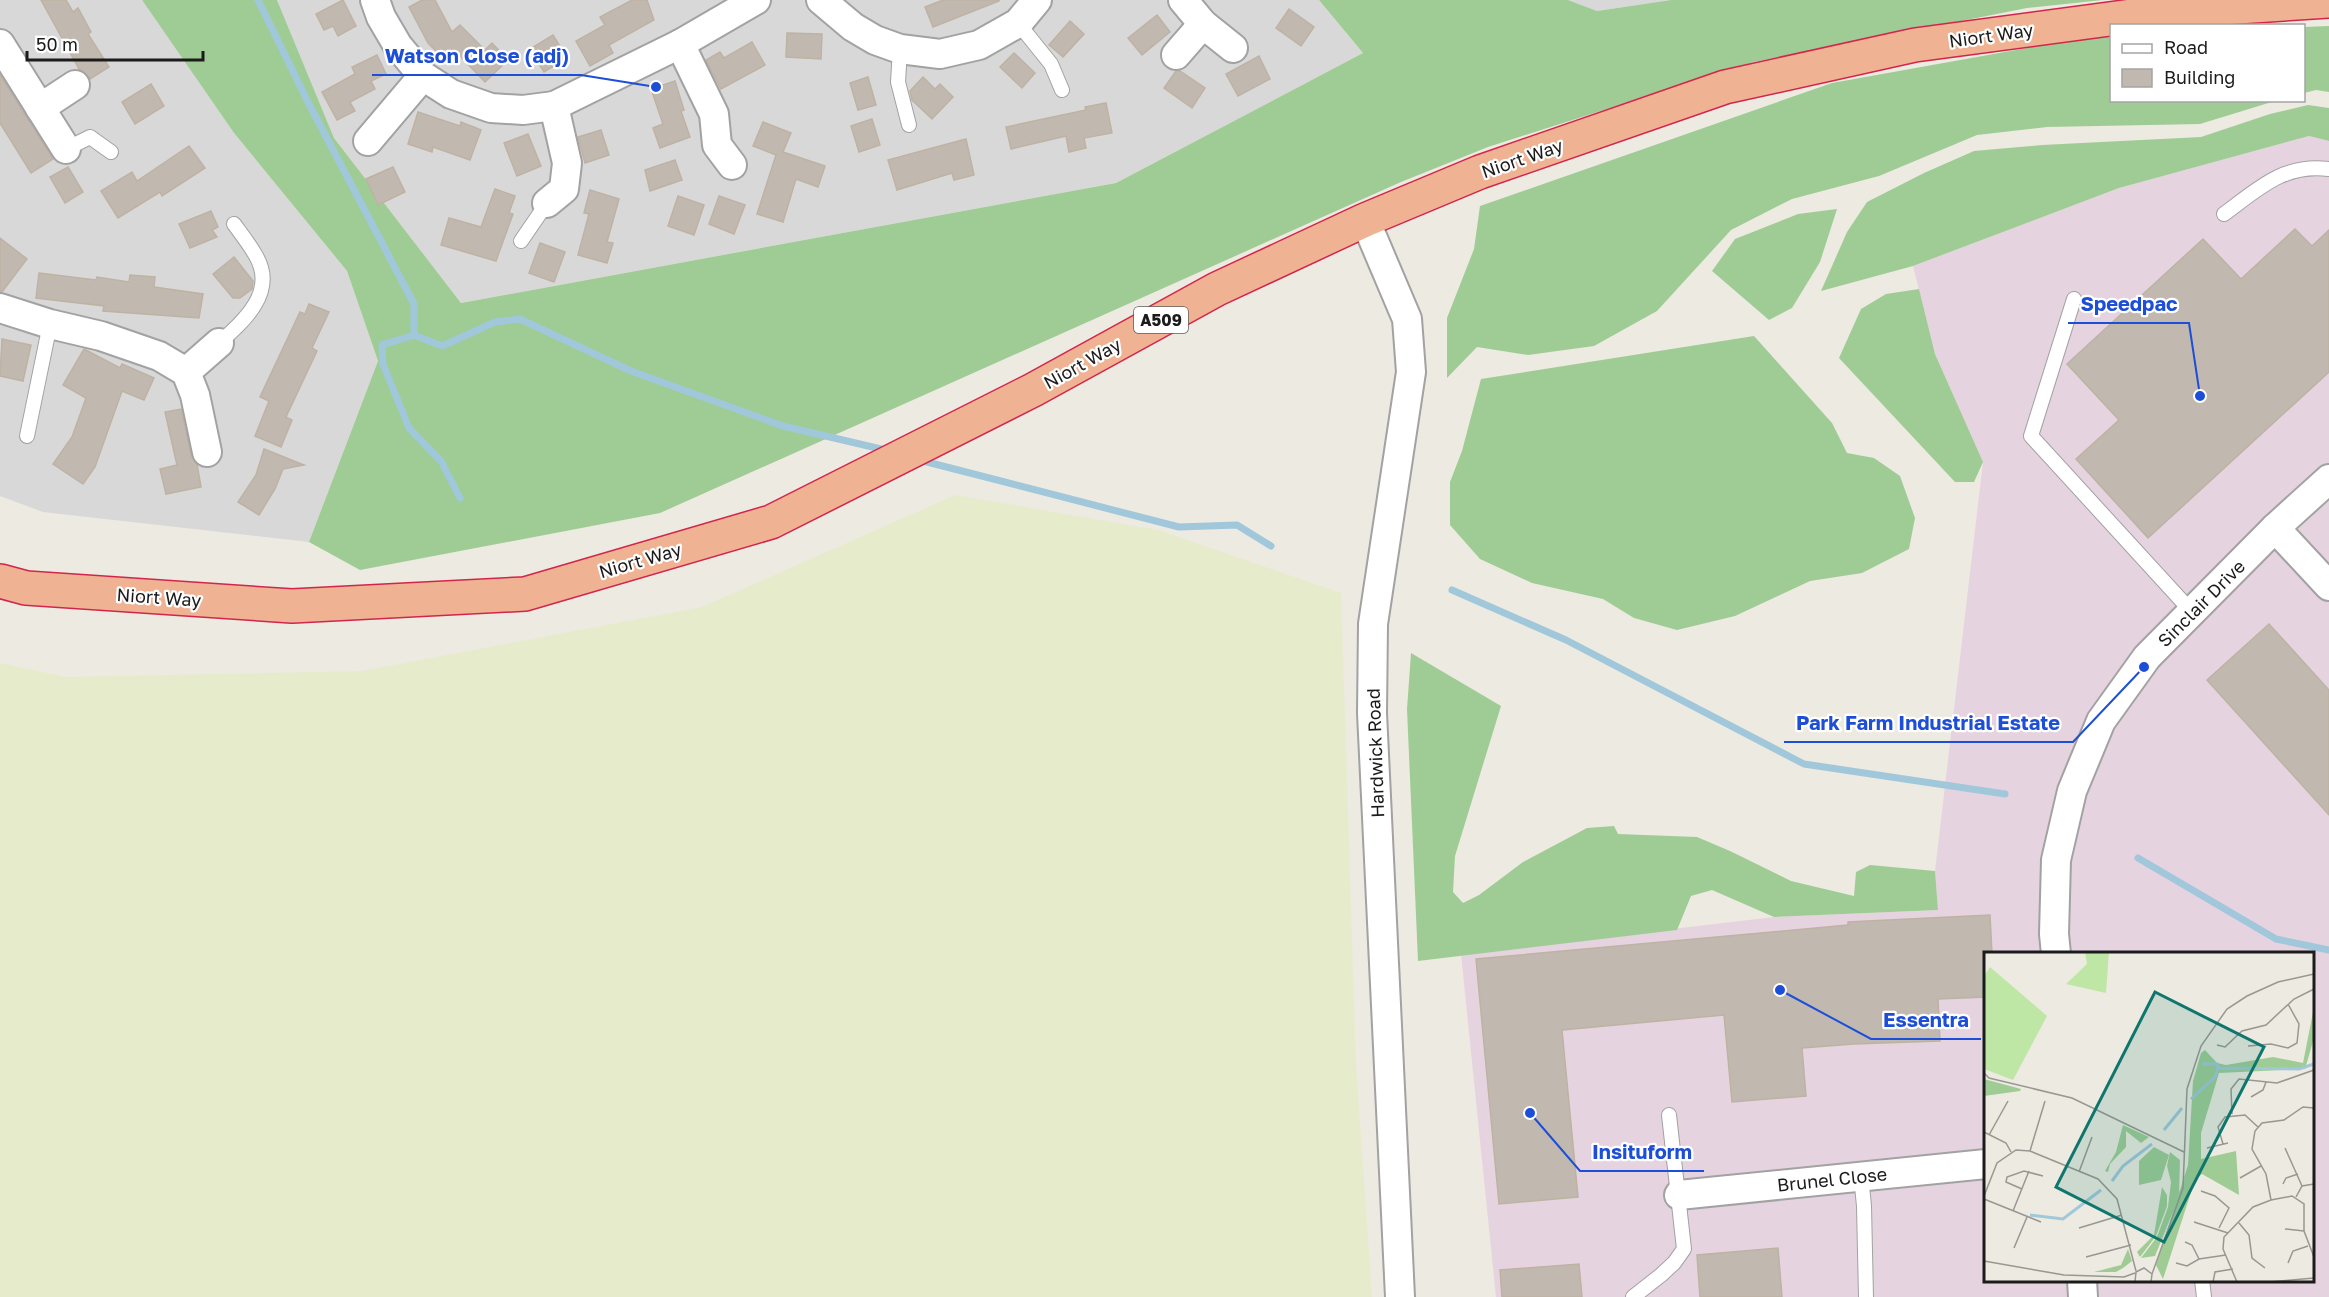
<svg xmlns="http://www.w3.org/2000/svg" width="2329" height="1297" font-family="'Golos Text',sans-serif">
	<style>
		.residential { fill: #d9d8d8 }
		.industrial { fill: #e6d3e0; fill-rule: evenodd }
		.farmland { fill: #e6eccb }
		.forest { fill: #9fcc95 }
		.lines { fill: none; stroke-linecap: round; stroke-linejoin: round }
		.stream { stroke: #a1c7db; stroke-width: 7 }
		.building { fill: #c1b9b0; stroke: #beb2a3; stroke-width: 1.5 }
		.service-casing { stroke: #a2a2a2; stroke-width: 16 }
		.minor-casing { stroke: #a2a2a2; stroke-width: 32 }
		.trunk-casing { stroke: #d3254c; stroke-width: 36 }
		.service { stroke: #fff; stroke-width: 14 }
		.minor { stroke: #fff; stroke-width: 28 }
		.trunk { stroke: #efb293; stroke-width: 33 }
		.labels { text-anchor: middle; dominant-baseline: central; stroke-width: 4.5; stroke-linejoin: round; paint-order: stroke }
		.shield { fill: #fff; stroke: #5f5f5f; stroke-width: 1.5 }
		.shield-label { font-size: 16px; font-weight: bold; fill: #1b1b1b }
		.street-label { font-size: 18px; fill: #1b1b1b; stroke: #fff }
		.inset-river { fill: none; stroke: #a1c7db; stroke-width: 3 }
		.inset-road { fill: none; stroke: #999792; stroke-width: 1.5 }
		.view { fill: #0f766e; fill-opacity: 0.15; stroke: #0f766e; stroke-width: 3 }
		.inset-edge { fill: none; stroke: #1b1b1b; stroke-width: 3 }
		.leader { fill: none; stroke: #1d4ed8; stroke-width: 2 }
		.callout-dot { fill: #1d4ed8; stroke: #fff; stroke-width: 2 }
		.callout-label { font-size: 20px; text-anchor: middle; font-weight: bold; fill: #1d4ed8; stroke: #fff; stroke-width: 4.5; stroke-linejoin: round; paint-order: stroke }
	</style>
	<rect width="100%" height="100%" fill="#edeae1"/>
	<g class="residential">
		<polygon points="0,0 142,0 234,133 347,271 378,361 309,542 43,512 0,496"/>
		<polygon points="277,0 1319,0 1363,53 1116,183 461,303 334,138"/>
		<polygon points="1568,0 1671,0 1597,11"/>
	</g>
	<path class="industrial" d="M 2309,136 L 2329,141 L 2329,1297 L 1496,1297 L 1461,954 L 1774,917 L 1938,910 L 1935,871 L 1983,462 L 1935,354 L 1913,266 L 2119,188 ZM 1986,954 L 2312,954 L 2312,1280 L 1986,1280 Z"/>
	<polygon class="farmland" points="955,495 1158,530 1341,593 1356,1064 1372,1297 0,1297 0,663 66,677 362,671 702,607"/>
	<g class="forest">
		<polygon points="142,0 277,0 334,138 461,303 1116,183 1363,53 1319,0 1568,0 1597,11 1671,0 2103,0 2027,8 1754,62 1488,147 1401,182 660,513 360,570 309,542 378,361 347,271 234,133"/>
		<polygon points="2329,26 2329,92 2316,90 2304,93 2304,27"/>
		<polygon points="2100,35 2111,35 2112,100 2275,101 2200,124 2047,127 1977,135 1879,176 1792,199 1731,230 1657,311 1594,346 1528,355 1477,347 1447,378 1447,318 1474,249 1480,206 1832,83"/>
		<polygon points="2308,105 2329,108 2329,141 2309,136 2119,188 1913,266 1821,291 1847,232 1867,202 1924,173 1974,151 2042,145 2201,137 2270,114"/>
		<polygon points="1837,209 1820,262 1792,308 1769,320 1712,271 1735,239 1798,214"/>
		<polygon points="1919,289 1935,354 1983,462 1974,482 1955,482 1839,358 1861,309 1886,294"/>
		<polygon points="1754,336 1832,423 1847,453 1874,458 1900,476 1915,518 1909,549 1862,573 1810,581 1735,616 1677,630 1634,618 1603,599 1532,583 1480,559 1450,525 1450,482 1462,451 1481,379"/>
		<polygon points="1411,653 1501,706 1455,856 1453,892 1463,903 1479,895 1523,862 1587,828 1614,826 1618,834 1697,837 1730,851 1791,881 1854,896 1856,872 1870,865 1935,871 1938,910 1774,917 1712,890 1691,896 1677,930 1418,961 1407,709"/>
	</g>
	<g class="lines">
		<g class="stream">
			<polyline points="258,0 310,106 414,304 414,335 442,346 495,322 520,319 631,371 783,426 881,449"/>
			<polyline points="414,335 382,345 383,364 409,428 441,461 460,498"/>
			<polyline points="927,462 1179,527 1237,525 1271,546"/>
			<polyline points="1452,590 1566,640 1804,764 2005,794"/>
			<polyline points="2138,858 2276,939 2329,950"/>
		</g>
	</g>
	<g class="building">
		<polygon points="41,0 66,0 73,12 78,8 91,32 88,34 109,67 90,79 83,71 79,69"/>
		<polygon points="343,0 356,26 338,36 333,26 324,30 316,14"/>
		<polygon points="422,0 435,0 452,32 460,25 485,50 492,43 508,60 485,82 457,53 447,62 428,43 409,7"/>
		<polygon points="632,0 647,0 654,20 609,45 613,53 590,66 576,41 605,25 600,17"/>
		<polygon points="943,0 999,0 999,1 933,27 925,7"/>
		<polygon points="1289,9 1314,27 1301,46 1276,28"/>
		<polygon points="1157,15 1170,32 1142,55 1128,38"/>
		<polygon points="1070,21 1084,34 1063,57 1049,45"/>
		<polygon points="787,33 822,34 821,59 786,57"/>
		<polygon points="553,35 567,58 544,72 530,49"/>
		<polygon points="752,42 765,65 721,89 706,60 720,52 724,58"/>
		<polygon points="1014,53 1035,73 1022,88 1000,67"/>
		<polygon points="377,55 386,74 371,81 375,89 350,102 355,111 337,120 322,92 355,74 352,67"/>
		<polygon points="1259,56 1270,79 1238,96 1226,74"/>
		<polygon points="1176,71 1180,71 1205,88 1192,108 1164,88"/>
		<polygon points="0,75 53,159 31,173 0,123"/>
		<polygon points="868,77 876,105 858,110 850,83"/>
		<polygon points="923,77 935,89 940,84 953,97 932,119 912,100 910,91"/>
		<polygon points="675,81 684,110 681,111 690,137 660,148 653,128 663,124 651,89"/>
		<polygon points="151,84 164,106 135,124 122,102"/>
		<polygon points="1106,103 1112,133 1084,138 1086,148 1069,152 1066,136 1011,149 1006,127 1086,110 1085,107"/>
		<polygon points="418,112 460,126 461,122 481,130 470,160 433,147 432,152 408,144"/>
		<polygon points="872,119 880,145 859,152 851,126"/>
		<polygon points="763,122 791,133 783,152 825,166 818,187 796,179 783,222 757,214 776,155 753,146"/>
		<polygon points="601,130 609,155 585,163 578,137"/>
		<polygon points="528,134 541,166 517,176 504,143"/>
		<polygon points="966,139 974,175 954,180 952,173 897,190 888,160"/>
		<polygon points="189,146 205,168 162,196 160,192 118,218 101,191 132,172 137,181"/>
		<polygon points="675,160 682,180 650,191 645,170"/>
		<polygon points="68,167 83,192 65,203 50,177"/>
		<polygon points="393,167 405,192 378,205 366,179"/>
		<polygon points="495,189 515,196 509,213 513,214 496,261 441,245 449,218 481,227"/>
		<polygon points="590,190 619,199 607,242 613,243 607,263 578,255 589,214 584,213"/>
		<polygon points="678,196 704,205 694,235 668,226"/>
		<polygon points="719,196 745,205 734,234 709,224"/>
		<polygon points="211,211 218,227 212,230 217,237 190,248 179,224"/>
		<polygon points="2295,229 2312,246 2329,230 2329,372 2148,538 2076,459 2119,420 2067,364 2203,239 2241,279"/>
		<polygon points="0,238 27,259 2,292 0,292"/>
		<polygon points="540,243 565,252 554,282 529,273"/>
		<polygon points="234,257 253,281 252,289 240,298 233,298 213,274"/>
		<polygon points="39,273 96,280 97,277 129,282 130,275 155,277 154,287 203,294 199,318 103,311 104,306 36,298"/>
		<polygon points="309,304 329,312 312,348 317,351 286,417 292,420 281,447 255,436 269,401 260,397 300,312 305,314"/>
		<polygon points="2,339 31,345 23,381 0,376"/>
		<polygon points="84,349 120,368 122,364 154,378 144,400 122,391 95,467 83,484 53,464 72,437 86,398 63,385"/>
		<polygon points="181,409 191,455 197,464 201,487 166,494 160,469 177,465 165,412"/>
		<polygon points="264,449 304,465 283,469 275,489 259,515 238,502 256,475"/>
		<polygon points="2269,624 2329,690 2329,815 2207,680"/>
		<polygon points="1990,915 1992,954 1986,954 1986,997 1938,999 1940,1041 1854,1044 1802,1048 1806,1096 1732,1102 1724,1015 1562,1030 1578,1197 1499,1204 1476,959 1848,925 1848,922"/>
		<polygon points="1778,1248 1782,1297 1700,1297 1697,1255"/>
		<polygon points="1579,1264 1582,1297 1502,1297 1500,1270"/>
	</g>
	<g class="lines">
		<g class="service-casing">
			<g id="service">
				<polyline points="1018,23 1051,64 1062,90"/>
				<polyline points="900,49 898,82 909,125"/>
				<polyline points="66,149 90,137 111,152"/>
				<path d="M 2224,214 C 2258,189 2284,163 2329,169"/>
				<polyline points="521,241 547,203"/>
				<polyline points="2074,299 2031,436 2192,612"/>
				<path d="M 219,343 C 244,321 277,292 256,256 C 250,245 242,235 234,224"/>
				<polyline points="27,436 50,324"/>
				<polyline points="1861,1176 1864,1206 1866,1297"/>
				<polyline points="2202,1280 2204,1297"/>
				<polyline points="1633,1297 1661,1275 1674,1263 1684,1249 1669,1115"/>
			</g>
		</g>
		<g class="minor-casing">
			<g id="minor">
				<polyline points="375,0 381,17 398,46 423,76 451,94 491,108 523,110 554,106 680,44 756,0"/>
				<polyline points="821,0 853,27 875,40 900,49 940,54 979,45 1018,23 1037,0"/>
				<polyline points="1183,0 1203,24 1233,48"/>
				<polyline points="0,44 66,149"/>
				<polyline points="680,44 714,114 717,145 732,165"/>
				<polyline points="1176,55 1203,24"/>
				<polyline points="40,108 75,85"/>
				<polyline points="368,141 423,76"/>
				<polyline points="547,203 564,189 567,163 554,106"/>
				<polyline points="1365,220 1407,319 1411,372 1373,624 1372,713 1400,1297"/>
				<polyline points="0,308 50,324 101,336 159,356 186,372 195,395 207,452"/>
				<polyline points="186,372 219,343"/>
				<polyline points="2275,528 2329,586"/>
				<polyline points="2056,954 2054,934 2056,860 2072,791 2101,721 2147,657 2275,528 2329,479"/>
				<polyline points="1679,1195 1986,1164"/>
				<polyline points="2082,1280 2083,1297"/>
			</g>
		</g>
		<g class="trunk-casing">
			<polyline id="trunk" points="0,581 26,588 292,606 525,594 771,522 1033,390 1217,289 1365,220 1480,172 1725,87 1915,45 2162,12 2329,1"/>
		</g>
		<use href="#service" class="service"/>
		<use href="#minor" class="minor"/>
		<use href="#trunk" class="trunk"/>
	</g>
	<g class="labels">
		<rect class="shield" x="1134" y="307" width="54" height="26" rx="4.5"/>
		<g class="shield-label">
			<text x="1161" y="320">A509</text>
		</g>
		<g class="street-label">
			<text transform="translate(1991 35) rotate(-8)">Niort Way</text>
			<text transform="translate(1522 158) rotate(-19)">Niort Way</text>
			<text transform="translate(1082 363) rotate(-29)">Niort Way</text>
			<text transform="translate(640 560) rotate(-16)">Niort Way</text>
			<text transform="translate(159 597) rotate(4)">Niort Way</text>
			<text transform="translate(2201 603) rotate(-45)">Sinclair Drive</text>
			<text transform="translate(1375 753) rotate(-92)">Hardwick Road</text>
			<text transform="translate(1832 1179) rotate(-6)">Brunel Close</text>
		</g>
	</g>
	<g transform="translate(1984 952)">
		<rect width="330" height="330" fill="#edeae1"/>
		<path d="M 101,0 L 125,0 L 122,41 L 82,32 L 103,12 ZM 6,15 L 63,64 L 29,128 L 0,117 L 0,24 Z" fill="#bee7a6"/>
		<path d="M 330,55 L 330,86 L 321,117 L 235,121 L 217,181 L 217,207 L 252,199 L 255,243 L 218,222 L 211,228 L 179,327 L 172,313 L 204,213 L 209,129 L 217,101 L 221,98 L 233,111 L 242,113 L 289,105 L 319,111 ZM 0,127 L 37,137 L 36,139 L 0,144 ZM 139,173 L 165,185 L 157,191 L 142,179 L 142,195 L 126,212 L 124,220 L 121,219 L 132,200 ZM 170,195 L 185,203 L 177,228 L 155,233 L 155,209 ZM 186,200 L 196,208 L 195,245 L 171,304 L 157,306 L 173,285 L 184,255 L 187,230 L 183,214 ZM 178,235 L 183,243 L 183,254 L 172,284 L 156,305 L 153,300 L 170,283 ZM 144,297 L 148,309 L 139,316 L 132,320 L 110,320 L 137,313 Z" fill="#9fcc95"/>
		<path class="inset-river" d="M 218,112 L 233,112 L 234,116M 207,147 L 231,125 L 234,116 L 315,117 L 330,112M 180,178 L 198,156M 128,229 L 139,214 L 168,192M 46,263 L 79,267 L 117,238"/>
		<path class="inset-road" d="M 233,93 L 241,95 L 258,79 L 282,73 L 310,47 L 330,37M 264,94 L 287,92 L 304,96 L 313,91 L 315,72 L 304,52M 0,121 L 5,126 L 88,146 L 200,200M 267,145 L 279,138 L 282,130M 248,162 L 247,137 L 255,127 L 293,131 L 330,118M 0,180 L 22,191 L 27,200M 5,183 L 24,149M 239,192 L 234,175 L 241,165 L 261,163 L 274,175M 223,196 L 244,191M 301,196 L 318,234M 46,199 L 61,149M 95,220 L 108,185M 256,226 L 277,214M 299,232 L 302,226 L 314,222M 38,237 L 22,230 L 23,225 L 40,219 L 59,224M 217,239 L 231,244 L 245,256 L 235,276M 0,244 L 13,211 L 32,198 L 46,199 L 114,227 L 133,247 L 152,319M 312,245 L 318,234 L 330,232M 0,247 L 57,270M 287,248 L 282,222 L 268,197 L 271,179 L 278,171 L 300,168 L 319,155 L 330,156M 29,259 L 45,219M 210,270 L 244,281M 255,271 L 265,283 L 268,306 L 281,316M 95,276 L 138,263M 301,277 L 320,279M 201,290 L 208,293 L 215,307M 30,296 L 43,265M 102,305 L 147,293M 0,309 L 80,323 L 140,325 L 151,321M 192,311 L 203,314 L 215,307 L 242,303M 304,311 L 309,299 L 324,294M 168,322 L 199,236 L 203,137 L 217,94 L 243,57 L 263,44 L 294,30 L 330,22M 151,330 L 152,320 L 160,316 L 168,322 L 167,330M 229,330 L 231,320 L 249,317M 253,330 L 239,297 L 240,285 L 269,255 L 287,248 L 308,244 L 320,252 L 320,279 L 330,305M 286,330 L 330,326"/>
		<path class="view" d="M 171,40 L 280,95 L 180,290 L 72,235 Z"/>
		<rect width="330" height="330" class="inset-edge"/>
	</g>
	<path class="leader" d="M656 87L581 75H372M2200 396L2189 323H2068M2144 667L2073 742H1784M1780 990L1871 1039H1981M1530 1113L1580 1171H1704"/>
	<g class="callout-dot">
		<circle cx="656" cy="87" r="6"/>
		<circle cx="2200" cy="396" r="6"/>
		<circle cx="2144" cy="667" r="6"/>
		<circle cx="1780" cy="990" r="6"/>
		<circle cx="1530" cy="1113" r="6"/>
	</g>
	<g class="callout-label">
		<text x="477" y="63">Watson Close (adj)</text>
		<text x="2129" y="311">Speedpac</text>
		<text x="1928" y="730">Park Farm Industrial Estate</text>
		<text x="1926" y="1027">Essentra</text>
		<text x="1642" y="1159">Insituform</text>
	</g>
	<rect x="2110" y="24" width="195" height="78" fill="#ffffff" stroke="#a4a4a4" stroke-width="1.5"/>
	<rect x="2122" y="44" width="30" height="9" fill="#ffffff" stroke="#a4a4a4" stroke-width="1.5"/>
	<text x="2164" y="54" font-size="18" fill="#1b1b1b">Road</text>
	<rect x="2122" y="69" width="30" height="18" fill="#c1b9b0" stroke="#a4a4a4" stroke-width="1.5"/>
	<text x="2164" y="84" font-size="18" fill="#1b1b1b">Building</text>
	<path d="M27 51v9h176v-9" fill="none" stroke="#1b1b1b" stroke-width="3"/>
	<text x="36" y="51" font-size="18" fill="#1b1b1b" stroke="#ffffff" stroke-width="4.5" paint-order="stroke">50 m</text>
</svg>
